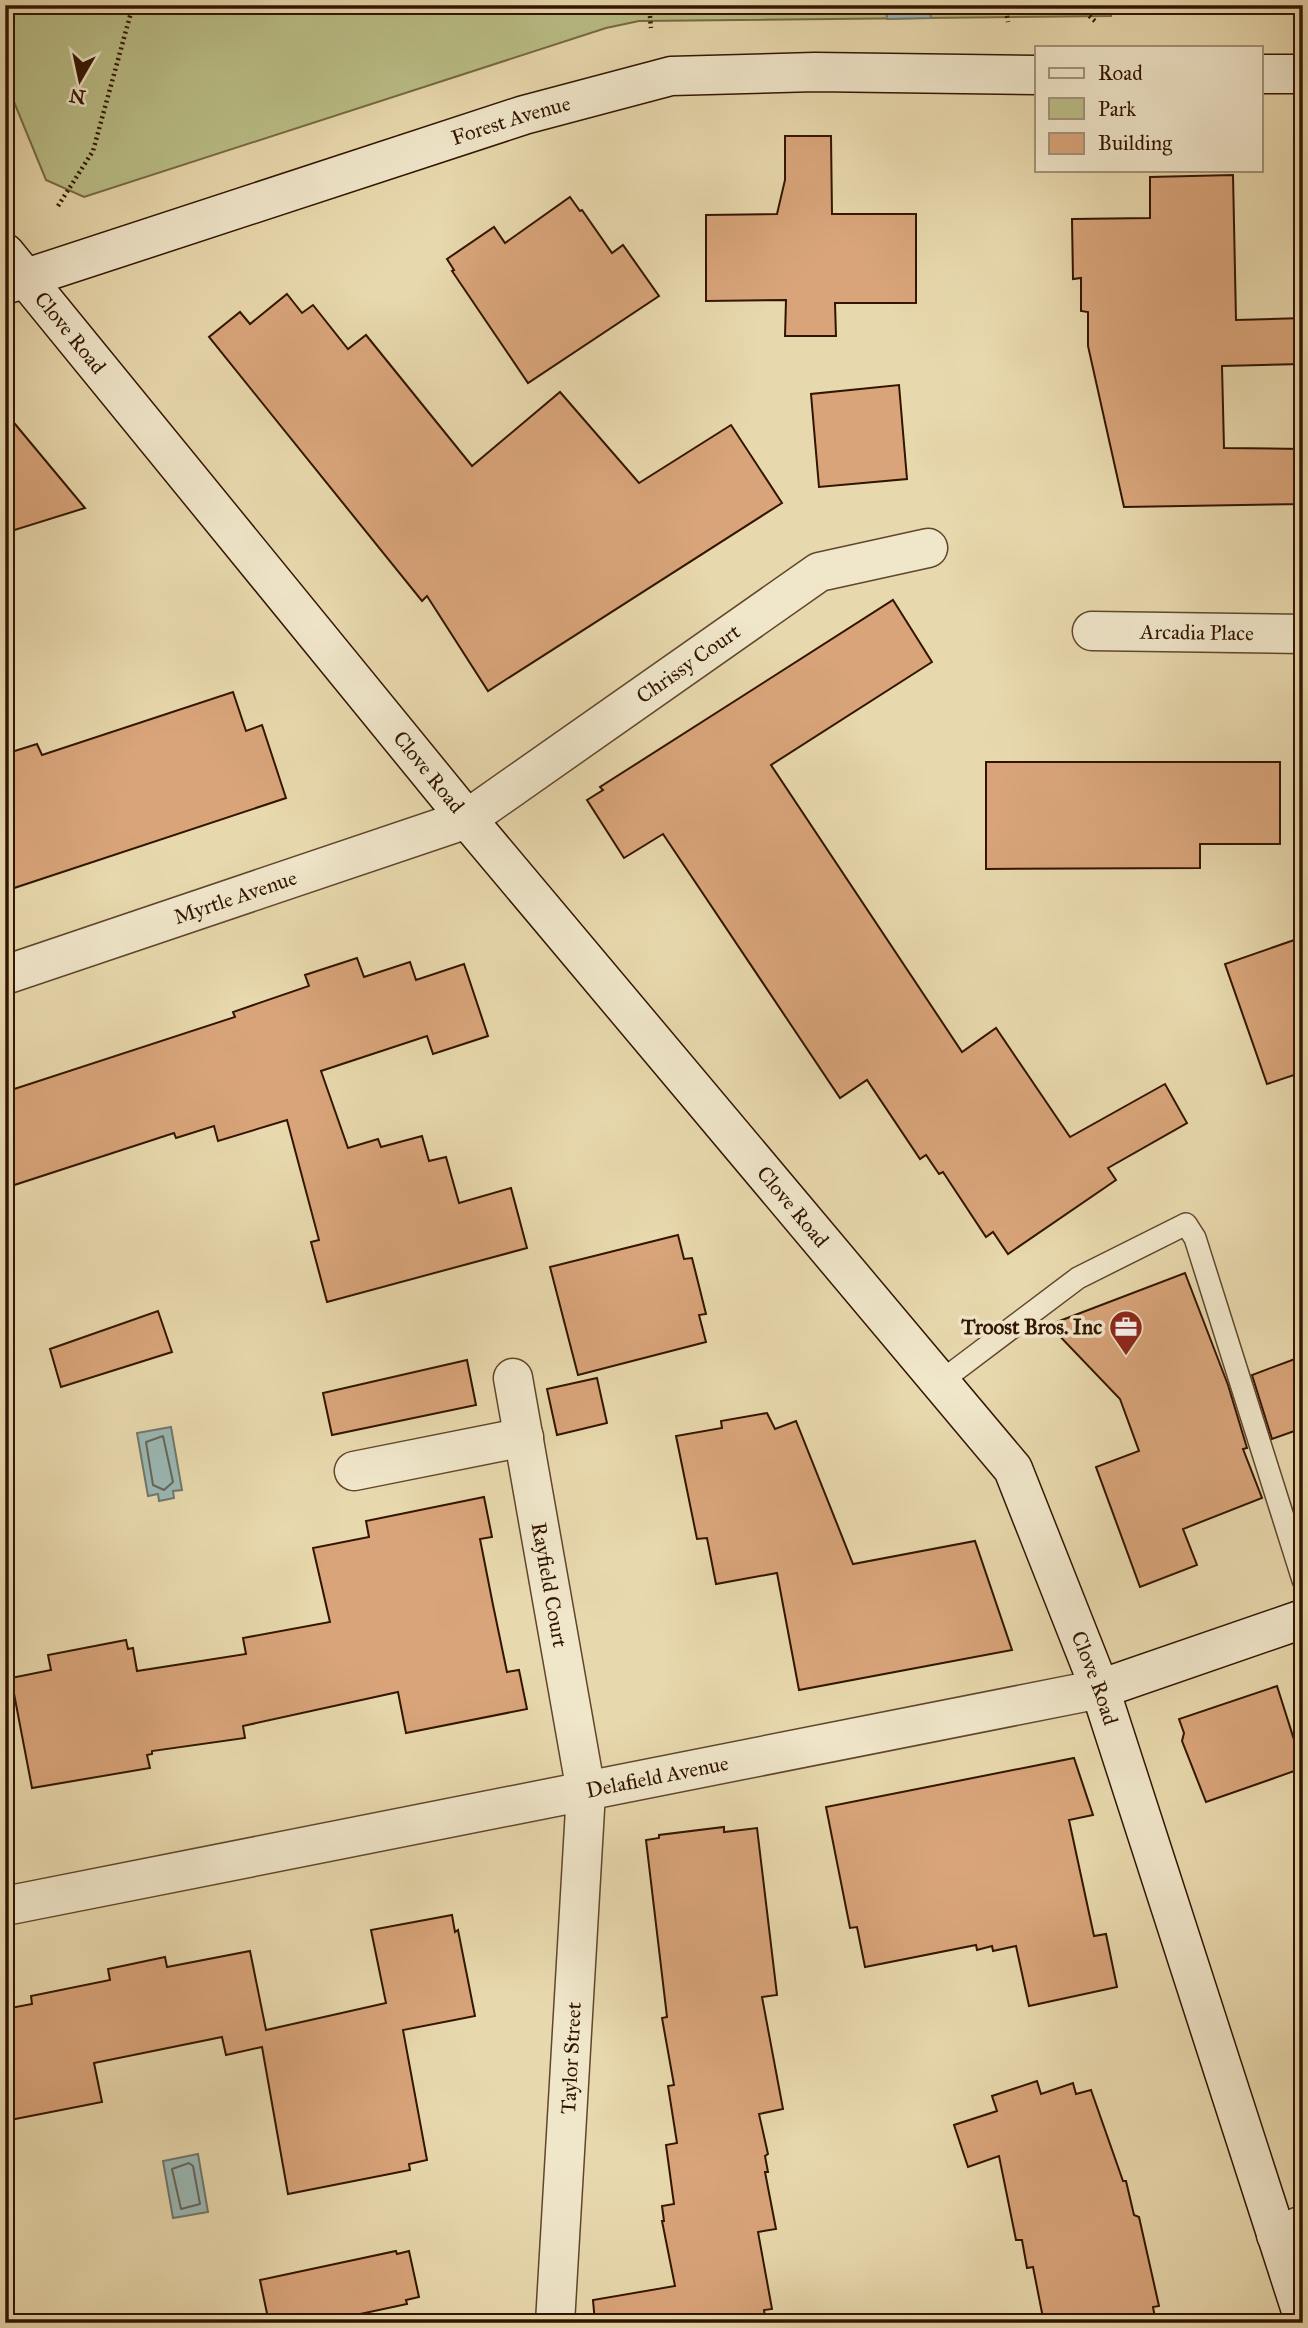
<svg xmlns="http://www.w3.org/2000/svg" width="1308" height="2328" font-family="'IM FELL Great Primer',serif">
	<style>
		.green { fill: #babe87; stroke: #766a44; stroke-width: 2 }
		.water { fill: #9ab8b4; stroke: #70776c; stroke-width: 2 }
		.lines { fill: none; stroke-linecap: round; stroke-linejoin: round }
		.shore { stroke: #66665a; stroke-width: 2 }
		.building { fill: #d9a47a; stroke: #321500; stroke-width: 2 }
		.lane-casing { stroke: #60462b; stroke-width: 24 }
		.street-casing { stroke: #60462b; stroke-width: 41 }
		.secondary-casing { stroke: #321500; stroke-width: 41 }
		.path { stroke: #321500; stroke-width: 4.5; stroke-dasharray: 2 3.5; stroke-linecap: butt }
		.lane { stroke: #f0e6ca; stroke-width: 21 }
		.street { stroke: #f0e6ca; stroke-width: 38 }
		.secondary { stroke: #f0e6ca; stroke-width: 38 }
		.labels { text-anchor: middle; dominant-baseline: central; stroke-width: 7; stroke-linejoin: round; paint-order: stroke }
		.street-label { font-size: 21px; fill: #321500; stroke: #f0e6ca }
		.poi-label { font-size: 21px; font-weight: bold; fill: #321500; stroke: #f0e6ca; text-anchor: end }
	</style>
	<rect width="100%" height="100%" fill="#e8d8ad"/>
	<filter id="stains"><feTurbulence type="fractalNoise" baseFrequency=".00286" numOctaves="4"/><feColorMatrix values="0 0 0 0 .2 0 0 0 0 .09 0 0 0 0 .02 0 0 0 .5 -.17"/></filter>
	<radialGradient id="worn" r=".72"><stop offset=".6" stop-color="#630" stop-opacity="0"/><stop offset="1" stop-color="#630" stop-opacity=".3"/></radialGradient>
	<polygon class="green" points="5,5 1111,5 1111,16 639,21 606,28 84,197 46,180 5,80"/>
	<g class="water">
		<polygon points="886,5 929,5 931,18 887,19"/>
		<polygon points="171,1427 182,1490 173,1491 174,1498 159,1501 158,1494 148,1496 137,1433"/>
		<polygon points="198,2154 208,2212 173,2218 163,2161"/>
	</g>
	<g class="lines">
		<g class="shore">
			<polygon points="163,1436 173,1482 164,1490 153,1485 146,1442"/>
			<polygon points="189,2163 193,2166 200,2204 181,2209 172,2169"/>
		</g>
	</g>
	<g class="building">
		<polygon points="785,136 831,136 832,214 916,214 916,303 835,303 836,336 785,336 786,300 706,301 706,215 777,214 785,180"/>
		<polygon points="1233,175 1236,320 1303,318 1303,364 1222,366 1224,448 1303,449 1303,504 1124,507 1088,346 1088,312 1081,311 1081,278 1073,279 1072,219 1150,218 1150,177"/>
		<polygon points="570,197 580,211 582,210 612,253 623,245 659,296 528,383 452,271 454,270 447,259 494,227 505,243"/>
		<polygon points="287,294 302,313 313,305 348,349 366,335 472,466 560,392 639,483 731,425 782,503 488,691 427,596 422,601 209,337 240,312 250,324"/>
		<polygon points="899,385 907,479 819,487 811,394"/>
		<polygon points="5,412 85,508 5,533"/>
		<polygon points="893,600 932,662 771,765 962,1052 996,1028 1070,1137 1165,1084 1187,1123 1108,1168 1116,1180 1008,1254 993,1232 986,1237 943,1172 939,1174 926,1155 920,1159 867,1080 840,1098 663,834 624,858 587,800 603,790 600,787"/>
		<polygon points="233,692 246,731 262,725 286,798 5,891 5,754 37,744 42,755"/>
		<polygon points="986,762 1280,762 1280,844 1200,844 1200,868 986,869"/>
		<polygon points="1303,937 1303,1072 1267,1084 1225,964"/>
		<polygon points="357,958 364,977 410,962 416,980 464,964 488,1036 433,1054 427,1036 321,1071 348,1148 378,1139 381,1147 422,1136 429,1161 446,1157 459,1203 511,1188 527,1248 327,1302 311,1242 319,1240 287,1120 218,1141 214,1126 176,1138 174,1133 5,1188 5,1092 235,1017 233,1012 309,986 305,975"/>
		<polygon points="678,1235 684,1259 692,1258 706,1314 699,1315 706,1342 578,1375 550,1267"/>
		<polygon points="1185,1273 1228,1385 1247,1448 1243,1449 1262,1498 1183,1529 1197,1565 1140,1587 1096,1467 1139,1451 1120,1399 1049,1325"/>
		<polygon points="158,1311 172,1352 61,1387 50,1349"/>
		<polygon points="1303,1356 1303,1428 1272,1439 1252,1375"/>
		<polygon points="467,1360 476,1405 332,1435 323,1393"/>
		<polygon points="597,1378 607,1423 557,1435 547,1389"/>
		<polygon points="767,1413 775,1429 796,1421 853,1564 975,1541 1012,1650 799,1690 777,1573 716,1584 707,1538 697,1539 676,1436 722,1428 721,1421"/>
		<polygon points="484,1497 492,1537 480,1539 493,1605 507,1672 519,1670 527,1709 406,1733 398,1692 243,1726 245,1738 152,1751 152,1754 147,1755 150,1768 32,1788 11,1678 51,1670 48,1655 126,1640 128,1649 133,1648 137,1671 246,1654 243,1638 330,1622 313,1548 369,1537 366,1521"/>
		<polygon points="1277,1686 1303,1768 1206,1802 1182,1741 1184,1733 1179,1719"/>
		<polygon points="1074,1758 1093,1815 1069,1820 1094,1936 1106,1934 1117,1987 1029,2006 1016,1946 993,1951 992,1946 977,1950 976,1945 865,1967 857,1927 850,1928 826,1807"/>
		<polygon points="724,1827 724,1832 757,1828 777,1995 762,1997 783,2109 759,2114 768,2154 765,2156 768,2172 765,2172 776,2229 758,2232 772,2309 764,2310 766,2323 595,2323 593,2300 675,2286 662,2221 664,2221 662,2206 674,2204 666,2145 677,2143 668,2086 674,2085 662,2018 667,2017 646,1840 659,1838 659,1835"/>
		<polygon points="452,1915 455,1932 458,1930 475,2016 403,2030 427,2160 409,2164 410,2170 288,2194 262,2047 226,2055 222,2037 94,2063 102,2102 5,2121 5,2009 32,2004 31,1996 110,1980 108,1969 165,1957 167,1967 250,1951 266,2030 386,2003 371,1930"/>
		<polygon points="1037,2081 1041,2094 1073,2083 1076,2094 1091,2090 1123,2181 1126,2181 1134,2215 1139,2217 1159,2306 1153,2307 1156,2323 1044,2323 1033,2267 1027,2268 1022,2240 1016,2240 999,2156 968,2167 954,2125 997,2111 992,2096"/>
		<polygon points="396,2251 397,2254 409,2251 419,2297 406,2300 407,2304 318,2323 269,2323 260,2280"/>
	</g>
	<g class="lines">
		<g class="lane-casing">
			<polyline id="lane" points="940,1382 1078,1278 1186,1224 1195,1238 1303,1580"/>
		</g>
		<g class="street-casing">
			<g id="street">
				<path id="s1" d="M 1092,631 L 1303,634"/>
				<path id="s2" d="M 5,975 L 467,819 L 819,572 L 928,548"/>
				<path id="s3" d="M 513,1378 L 586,1792 L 555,2323"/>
				<polyline points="354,1471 524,1437"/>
				<path id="s4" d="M 5,1906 L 1100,1689"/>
				<polyline points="1276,2235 1303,2225"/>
			</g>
		</g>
		<g class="secondary-casing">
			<g id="secondary">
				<polyline points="1261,74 1303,74"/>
				<path id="s5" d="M 5,253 L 467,819 L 1013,1469 L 1100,1689 L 1303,2317"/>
				<path id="s6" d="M 5,285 L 524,115 L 671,76 L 815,72 L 1037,75"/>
				<polyline points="1100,1689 1303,1619"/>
			</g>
		</g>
		<g class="path">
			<polyline points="649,5 651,28"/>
			<polyline points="1005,5 1008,22"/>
			<polyline points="1077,5 1096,22"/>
			<polyline points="58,206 93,151 133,5"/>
		</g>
		<use href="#lane" class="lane"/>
		<use href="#street" class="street"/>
		<use href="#secondary" class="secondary"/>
	</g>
	<defs>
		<g id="office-pin" transform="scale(1.75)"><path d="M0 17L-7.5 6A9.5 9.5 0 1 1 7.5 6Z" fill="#8f2418" stroke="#f0e6ca"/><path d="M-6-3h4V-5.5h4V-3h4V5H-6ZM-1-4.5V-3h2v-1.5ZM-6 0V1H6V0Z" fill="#fff"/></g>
	</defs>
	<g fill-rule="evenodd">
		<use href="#office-pin" x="1126" y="1327"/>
	</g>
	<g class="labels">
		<g class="street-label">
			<text stroke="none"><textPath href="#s6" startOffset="532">Forest Avenue</textPath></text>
			<text stroke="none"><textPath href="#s5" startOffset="103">Clove Road</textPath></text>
			<text stroke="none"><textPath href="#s1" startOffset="105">Arcadia Place</textPath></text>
			<text stroke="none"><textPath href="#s2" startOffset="758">Chrissy Court</textPath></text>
			<text stroke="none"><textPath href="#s5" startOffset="670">Clove Road</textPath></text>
			<text stroke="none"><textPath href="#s2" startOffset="243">Myrtle Avenue</textPath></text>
			<text stroke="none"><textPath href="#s5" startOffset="1237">Clove Road</textPath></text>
			<text stroke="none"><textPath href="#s3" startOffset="210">Rayfield Court</textPath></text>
			<text stroke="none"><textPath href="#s5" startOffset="1804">Clove Road</textPath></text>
			<text stroke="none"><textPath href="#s4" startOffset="665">Delafield Avenue</textPath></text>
			<text transform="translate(571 2058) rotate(-87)">Taylor Street</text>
		</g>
		<g class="poi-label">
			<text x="1102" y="1327">Troost Bros. Inc</text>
		</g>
	</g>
	<rect width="1308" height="2328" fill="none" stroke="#e8d8ad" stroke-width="28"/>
	<rect x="7" y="7" width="1294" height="2314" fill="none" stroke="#321500" stroke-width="3.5"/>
	<rect x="14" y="14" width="1280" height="2300" fill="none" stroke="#321500" stroke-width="2"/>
	<rect x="1035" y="46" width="228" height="126" fill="#f0e6ca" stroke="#a49279" stroke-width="2"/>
	<rect x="1049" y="68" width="35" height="10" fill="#f0e6ca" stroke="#a49279" stroke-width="2"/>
	<text x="1098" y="80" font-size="21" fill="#321500">Road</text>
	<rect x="1049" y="98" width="35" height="21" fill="#babe87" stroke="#a49279" stroke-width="2"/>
	<text x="1098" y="116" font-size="21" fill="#321500">Park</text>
	<rect x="1049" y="133" width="35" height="21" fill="#d9a47a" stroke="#a49279" stroke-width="2"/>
	<text x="1098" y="150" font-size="21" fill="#321500">Building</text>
	<g transform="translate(80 80) rotate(189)" stroke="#f0e6ca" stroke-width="5" paint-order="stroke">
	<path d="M0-5L12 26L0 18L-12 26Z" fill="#321500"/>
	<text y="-10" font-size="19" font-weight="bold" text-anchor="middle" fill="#321500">N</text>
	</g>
	<rect width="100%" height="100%" filter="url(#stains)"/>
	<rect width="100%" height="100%" fill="url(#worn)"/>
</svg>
